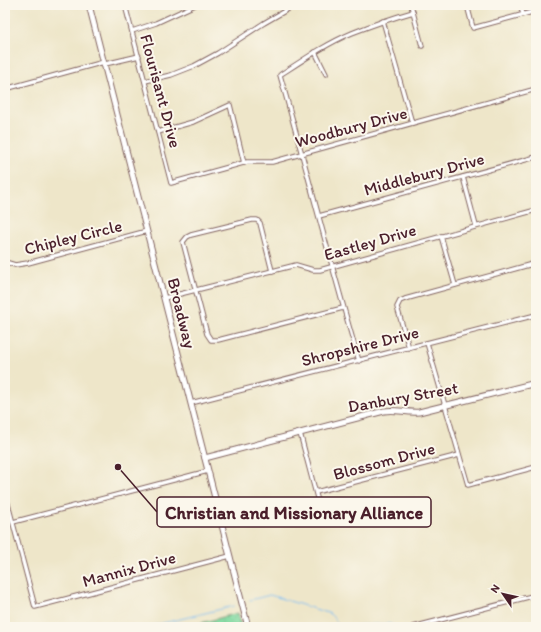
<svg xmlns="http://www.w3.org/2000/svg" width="541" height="632" font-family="Itim,sans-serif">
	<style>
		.grass { fill: url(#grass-dots); stroke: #657c66 }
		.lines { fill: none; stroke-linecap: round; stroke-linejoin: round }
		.stream { stroke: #7ebff3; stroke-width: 1 }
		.street-casing { stroke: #836562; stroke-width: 5.5 }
		.secondary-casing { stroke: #836562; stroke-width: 7 }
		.street { stroke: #fff; stroke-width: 3.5 }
		.secondary { stroke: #fff; stroke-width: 5 }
		.labels { text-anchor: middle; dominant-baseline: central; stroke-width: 4; stroke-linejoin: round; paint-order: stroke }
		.street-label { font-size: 17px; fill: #4a1f2b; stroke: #fbf7ec }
		.leader { fill: none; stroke: #4a1f2b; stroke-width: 1.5 }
		.callout-dot { fill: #4a1f2b; stroke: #fbf7ec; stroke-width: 1.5 }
		.callout { fill: #fbf7ec; stroke: #4a1f2b; stroke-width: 1.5 }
		.callout-label { font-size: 18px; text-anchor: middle; font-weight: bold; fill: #4a1f2b }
	</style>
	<defs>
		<pattern id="grass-dots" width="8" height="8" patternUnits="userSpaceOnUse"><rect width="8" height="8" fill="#80daa0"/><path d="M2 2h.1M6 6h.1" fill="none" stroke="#70bb8a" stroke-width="1.8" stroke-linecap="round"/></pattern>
	</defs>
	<rect width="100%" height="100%" fill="#fbf7ec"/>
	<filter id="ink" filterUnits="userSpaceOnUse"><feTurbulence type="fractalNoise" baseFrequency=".025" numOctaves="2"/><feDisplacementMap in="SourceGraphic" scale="8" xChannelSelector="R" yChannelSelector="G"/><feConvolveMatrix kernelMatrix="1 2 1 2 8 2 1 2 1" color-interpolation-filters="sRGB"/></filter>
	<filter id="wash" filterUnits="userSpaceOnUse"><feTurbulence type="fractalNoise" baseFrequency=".012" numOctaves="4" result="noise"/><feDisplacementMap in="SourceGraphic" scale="16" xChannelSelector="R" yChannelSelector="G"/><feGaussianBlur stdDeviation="0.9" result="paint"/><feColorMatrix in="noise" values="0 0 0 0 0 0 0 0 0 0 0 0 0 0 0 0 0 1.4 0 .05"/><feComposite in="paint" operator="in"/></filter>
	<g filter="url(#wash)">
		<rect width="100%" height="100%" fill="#eee6c9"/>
		<polygon class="grass" points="238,613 241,627 186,627"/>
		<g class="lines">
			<g class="stream">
				<path d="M 250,600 L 270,595 L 328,613 C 334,616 335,621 340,626 L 390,624 L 396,627"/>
				<polyline points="147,627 234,606"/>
			</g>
		</g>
	</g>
	<g filter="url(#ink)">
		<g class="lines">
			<g class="street-casing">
				<g id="street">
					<polyline points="125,5 171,183 247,162 272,162 536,89"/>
					<polyline points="411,5 422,46"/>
					<polyline points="467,5 473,28 536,11"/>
					<polyline points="520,5 523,14"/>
					<polyline points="383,21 412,123"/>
					<polyline points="132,31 156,23 195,5"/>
					<polyline points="315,52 326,74"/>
					<polyline points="105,64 139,56"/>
					<polyline points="145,81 171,75 194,66 218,53 264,23 295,5"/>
					<polyline points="5,89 104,62"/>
					<polyline points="158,132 193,122 230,105 244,163"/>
					<polyline points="463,177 476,226"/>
					<polyline points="319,216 536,157"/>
					<polyline points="441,236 455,285"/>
					<polyline points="5,262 15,265 28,263 147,231"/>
					<polyline points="272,271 260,223 257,220 252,220 191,235 187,237 183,242 207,334 211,340 218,340 343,308"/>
					<polyline points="164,298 296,265 313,270 320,270 536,210"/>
					<polyline points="427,343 468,485 536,467"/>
					<polyline points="409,348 397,307 400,301 405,299 536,263"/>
					<path d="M 359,361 C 331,266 307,170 280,75 C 303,60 326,44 352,33 C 372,25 392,18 413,12"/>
					<polyline points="191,403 536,315"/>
					<polyline points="300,433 322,517"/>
					<polyline points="316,492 459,455"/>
					<polyline points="5,493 35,607 230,556"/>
					<polyline points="13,522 208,471"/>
					<polyline points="413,627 536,595"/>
				</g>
			</g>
			<g class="secondary-casing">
				<g id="secondary">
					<polyline points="89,5 248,627"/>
					<path d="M 205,458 L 384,411 C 395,409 407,413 419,412 L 536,383"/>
				</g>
			</g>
			<use href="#street" class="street"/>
			<use href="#secondary" class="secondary"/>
		</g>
	</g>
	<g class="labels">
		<g class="street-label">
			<text transform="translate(161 91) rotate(75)">Flourisant Drive</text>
			<text transform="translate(351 127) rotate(-15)">Woodbury Drive</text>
			<text transform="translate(424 174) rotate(-15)">Middlebury Drive</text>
			<text transform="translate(73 237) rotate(-14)">Chipley Circle</text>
			<text transform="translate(370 242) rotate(-16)">Eastley Drive</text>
			<text transform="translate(182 313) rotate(76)">Broadway</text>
			<text transform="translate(360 346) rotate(-14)">Shropshire Drive</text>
			<text transform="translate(403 397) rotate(-10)">Danbury Street</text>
			<text transform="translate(384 461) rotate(-15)">Blossom Drive</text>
			<text transform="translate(129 569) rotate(-15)">Mannix Drive</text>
		</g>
	</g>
	<path class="leader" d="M118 467L157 512"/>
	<circle class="callout-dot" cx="118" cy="467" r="4"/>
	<rect class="callout" x="157" y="497" width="274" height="30" rx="4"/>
	<g class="callout-label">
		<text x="294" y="519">Christian and Missionary Alliance</text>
	</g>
	<rect width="541" height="632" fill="none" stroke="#fbf7ec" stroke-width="20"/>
	<g transform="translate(503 594) rotate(304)" stroke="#fbf7ec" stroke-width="3" paint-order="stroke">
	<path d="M0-3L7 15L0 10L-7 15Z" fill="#4a1f2b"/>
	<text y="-6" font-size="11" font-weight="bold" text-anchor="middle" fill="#4a1f2b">N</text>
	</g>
</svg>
